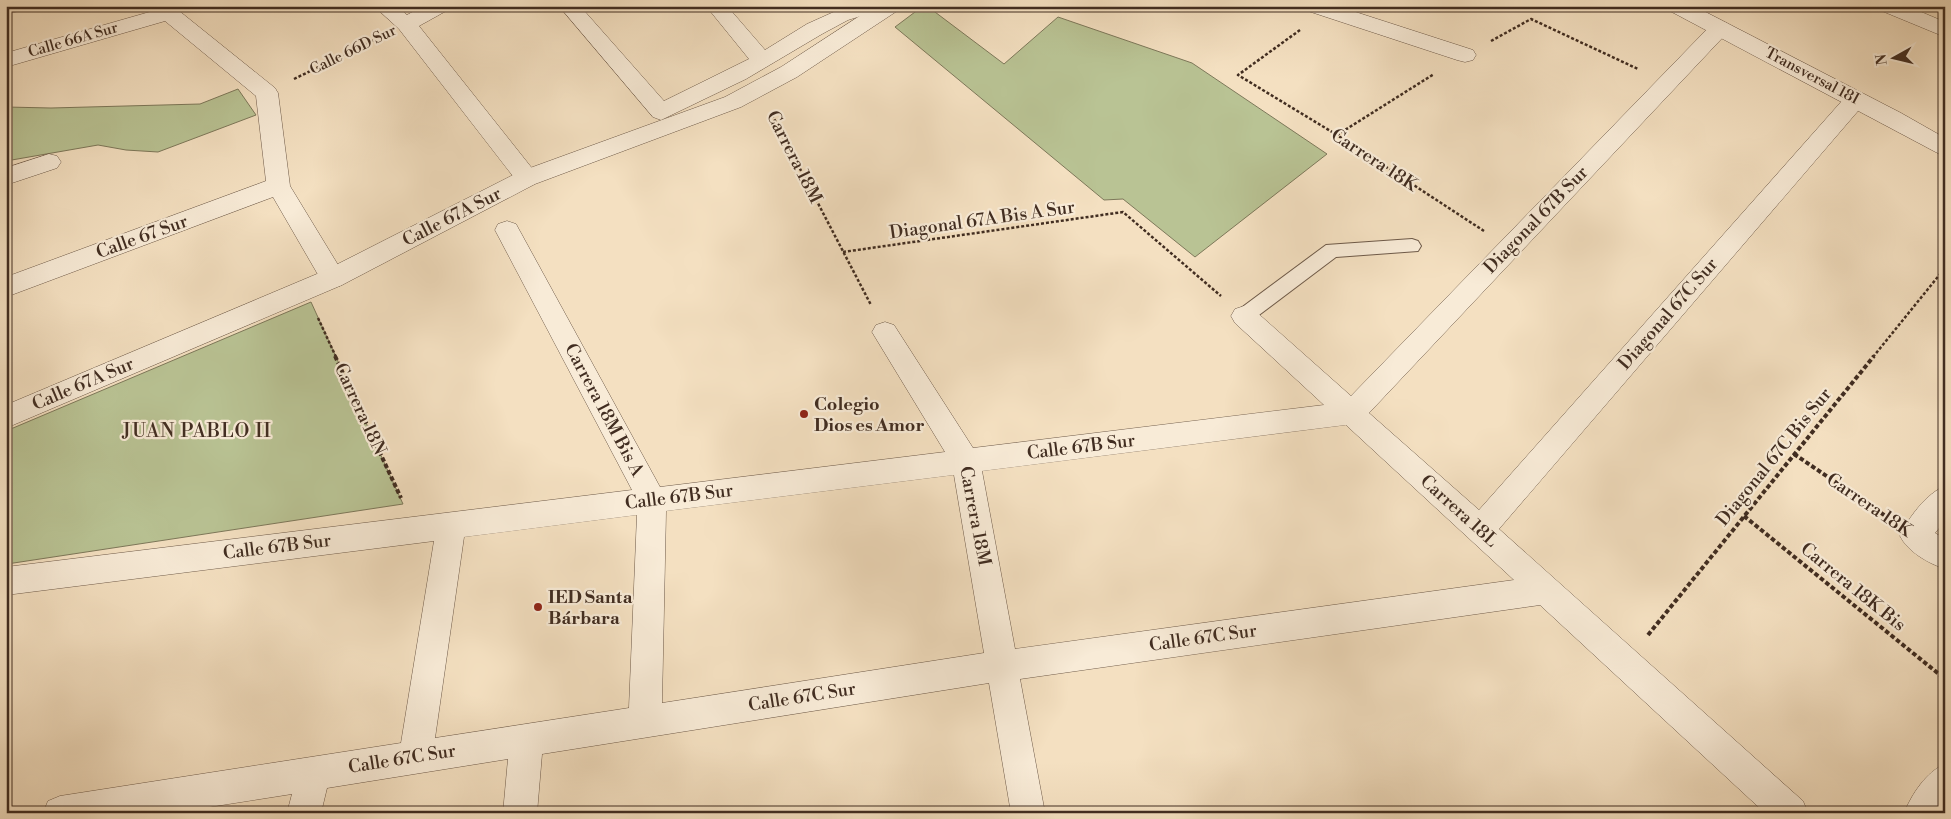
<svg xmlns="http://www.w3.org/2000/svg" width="1951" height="819" font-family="'Libre Bodoni',serif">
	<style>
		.green { fill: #b9c394; stroke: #7d785a }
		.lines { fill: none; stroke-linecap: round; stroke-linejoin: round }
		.service-casing { stroke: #6e5a49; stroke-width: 2 }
		.minor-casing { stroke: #6e5a49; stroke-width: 1 }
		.tertiary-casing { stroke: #6e5a49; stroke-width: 1 }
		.path-far1 { stroke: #412d21; stroke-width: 2.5; stroke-dasharray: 3 2; stroke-linecap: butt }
		.path { stroke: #412d21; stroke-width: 4; stroke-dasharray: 4.5 2.5; stroke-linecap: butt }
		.service { fill: #f8ebd7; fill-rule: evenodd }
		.minor { fill: #f8ebd7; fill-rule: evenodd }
		.tertiary { fill: #f8ebd7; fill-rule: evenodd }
		.poi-dot { fill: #8f2418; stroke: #f8ebd7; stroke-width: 2 }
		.labels { text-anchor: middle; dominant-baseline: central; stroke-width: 4.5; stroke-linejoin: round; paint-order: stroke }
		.far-street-label { font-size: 15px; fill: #412d21; stroke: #f8ebd7 }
		.street-label { font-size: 18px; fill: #412d21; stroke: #f8ebd7 }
		.poi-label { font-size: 18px; font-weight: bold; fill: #412d21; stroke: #f8ebd7; text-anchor: start }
		.neighbourhood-label { font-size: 19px; letter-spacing: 1px; fill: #412d21; stroke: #f8ebd7 }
	</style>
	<rect width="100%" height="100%" fill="#f4e0c1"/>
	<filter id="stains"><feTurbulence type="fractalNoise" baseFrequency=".004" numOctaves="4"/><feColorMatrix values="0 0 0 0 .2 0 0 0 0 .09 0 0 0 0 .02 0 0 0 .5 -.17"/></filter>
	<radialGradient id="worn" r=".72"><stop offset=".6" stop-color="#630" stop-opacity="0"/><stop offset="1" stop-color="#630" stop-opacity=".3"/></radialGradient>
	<g class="green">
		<polygon points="923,6 927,6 1004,64 1058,17 1192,63 1327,154 1195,257 1123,199 1104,200 895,27"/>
		<polygon points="238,89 256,115 158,152 126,150 98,145 6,161 6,107 51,108 200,104"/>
		<polygon points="311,302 403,504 7,564 6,431"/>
	</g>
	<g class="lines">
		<g class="service-casing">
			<polygon id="service" points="1412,239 1418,241 1421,246 1418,251 1336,257 1251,321 1244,323 1237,321 1235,316 1237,311 1326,245"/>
		</g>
		<g class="minor-casing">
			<g id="minor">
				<polygon points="6,6 22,6 19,11 6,14"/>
				<polygon points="150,6 173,6 275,88 278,93 290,186 346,278 342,285 333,288 324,285 273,197 6,297 6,277 266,181 256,96 165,21 6,67 6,53 153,11"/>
				<polygon points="374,6 397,6 407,15 423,6 449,6 446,11 419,26 535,172 539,178 535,184 527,186 519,184 399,29"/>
				<polygon points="559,6 580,6 664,101 749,59 706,6 727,6 765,50 807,24 847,6 880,6 877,11 848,20 822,34 746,79 661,120 653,117"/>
				<polygon points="1305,6 1337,6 1473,50 1476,55 1473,60 1465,62 1457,60 1308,11"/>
				<polygon points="1879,6 1907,6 1945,22 1945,37 1882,11"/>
				<path d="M 1720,21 L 1727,23 L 1730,28 L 1727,33 L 1369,413 L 1479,510 L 1848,94 L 1856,92 L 1864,94 L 1867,99 L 1864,104 L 1499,529 L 1803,801 L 1808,813 L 1765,813 L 1540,605 L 1020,679 L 1045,813 L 1011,813 L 989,683 L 542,754 L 537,813 L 503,813 L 508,759 L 327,788 L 321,813 L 287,813 L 292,794 L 171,813 L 43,813 L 48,801 L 60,796 L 401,743 L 434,541 L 6,595 L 6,567 L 632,490 L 495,230 L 498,224 L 507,221 L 516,224 L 660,487 L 945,452 L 872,332 L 876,325 L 885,322 L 894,325 L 973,448 L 1324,405 L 1235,323 L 1231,316 L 1235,309 L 1244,306 L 1253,309 L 1351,396 L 1713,23 ZM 1346,425 L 1514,580 L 1015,649 L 982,471 ZM 954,475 L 984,653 L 662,703 L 666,511 ZM 637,515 L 629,708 L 435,738 L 464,537 Z"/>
				<polygon points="49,154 57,156 61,162 57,168 6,185 6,168"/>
				<path d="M 1945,486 L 1945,521 L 1935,533 L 1945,539 L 1945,569 C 1928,563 1908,552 1900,536 C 1908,518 1927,493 1945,486 Z"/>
				<path d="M 1945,764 L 1945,810 L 1942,813 L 1904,813 C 1912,794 1926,772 1945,764 Z"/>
			</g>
		</g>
		<g class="tertiary-casing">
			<g id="tertiary">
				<polygon points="875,6 900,6 897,11 797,77 741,107 535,184 342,285 6,428 6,405 324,271 519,172 725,97 781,67"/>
				<polygon points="1667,6 1694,6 1901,113 1945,138 1945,157 1670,11"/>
			</g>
		</g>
		<g class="path-far1">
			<polyline points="1300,30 1238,75 1337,135 1484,231"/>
			<polyline points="1491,41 1531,19 1638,69"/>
			<polyline points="294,79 378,38"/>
			<polyline points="772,115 871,305"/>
			<polyline points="1337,135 1434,74"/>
			<polyline points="843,252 1123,212 1221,296"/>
			<polyline points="318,318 336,357"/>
			<polyline points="1873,357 1945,268"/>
		</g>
		<g class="path">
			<polyline points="335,356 401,498"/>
			<polyline points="1794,454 1887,517"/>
			<polyline points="1744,516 1945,679"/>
			<polyline points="1648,635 1874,356"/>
		</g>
		<use href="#service" class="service"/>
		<use href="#minor" class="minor"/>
		<use href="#tertiary" class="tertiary"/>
	</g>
	<g class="poi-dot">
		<circle cx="804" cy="414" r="5"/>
		<circle cx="538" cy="607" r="5"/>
	</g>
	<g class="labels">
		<g class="far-street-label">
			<text transform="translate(73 40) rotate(-16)">Calle 66A Sur</text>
			<text transform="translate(353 50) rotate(-26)">Calle 66D Sur</text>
			<text transform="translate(1812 76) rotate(28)">Transversal 18I</text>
		</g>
		<g class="street-label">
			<text transform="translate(794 157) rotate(63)">Carrera 18M</text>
			<text transform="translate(1374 160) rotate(33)">Carrera 18K</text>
			<text transform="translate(452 217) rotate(-27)">Calle 67A Sur</text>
			<text transform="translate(982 220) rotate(-8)">Diagonal 67A Bis A Sur</text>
			<text transform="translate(1536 220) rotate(-46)">Diagonal 67B Sur</text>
			<text transform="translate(142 237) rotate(-20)">Calle 67 Sur</text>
			<text transform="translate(1668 314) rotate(-49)">Diagonal 67C Sur</text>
			<text transform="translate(83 384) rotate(-23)">Calle 67A Sur</text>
			<text transform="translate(360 409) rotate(65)">Carrera 18N</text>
			<text transform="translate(604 410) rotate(62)">Carrera 18M Bis A</text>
			<text transform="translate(1081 447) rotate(-7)">Calle 67B Sur</text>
			<text transform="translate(1774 457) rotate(-51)">Diagonal 67C Bis Sur</text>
			<text transform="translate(679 497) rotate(-7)">Calle 67B Sur</text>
			<text transform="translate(1869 505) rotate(34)">Carrera 18K</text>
			<text transform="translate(1459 511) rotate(42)">Carrera 18L</text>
			<text transform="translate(975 516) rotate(79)">Carrera 18M</text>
			<text transform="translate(277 547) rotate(-7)">Calle 67B Sur</text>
			<text transform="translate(1853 587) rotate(39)">Carrera 18K Bis</text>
			<text transform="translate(1203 638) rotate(-8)">Calle 67C Sur</text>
			<text transform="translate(802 697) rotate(-9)">Calle 67C Sur</text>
			<text transform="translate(402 759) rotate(-9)">Calle 67C Sur</text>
		</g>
		<g class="poi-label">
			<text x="814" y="404">Colegio<tspan x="814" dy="21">Dios es Amor</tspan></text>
			<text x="548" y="597">IED Santa<tspan x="548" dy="21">Bárbara</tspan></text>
		</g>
		<g class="neighbourhood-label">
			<text x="197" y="431">JUAN PABLO II</text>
		</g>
	</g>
	<rect width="1951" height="819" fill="none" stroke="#f4e0c1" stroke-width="25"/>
	<rect x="8" y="8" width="1936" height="804" fill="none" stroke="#412d21" stroke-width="2.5"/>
	<rect x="12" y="12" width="1926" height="794" fill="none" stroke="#412d21"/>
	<g transform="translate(1894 58) rotate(262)" stroke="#f8ebd7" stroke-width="4" paint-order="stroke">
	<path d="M0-4L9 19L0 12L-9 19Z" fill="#412d21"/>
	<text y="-8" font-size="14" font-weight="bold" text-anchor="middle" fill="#412d21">N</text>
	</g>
	<rect width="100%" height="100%" filter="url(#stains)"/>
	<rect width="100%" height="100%" fill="url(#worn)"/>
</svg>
